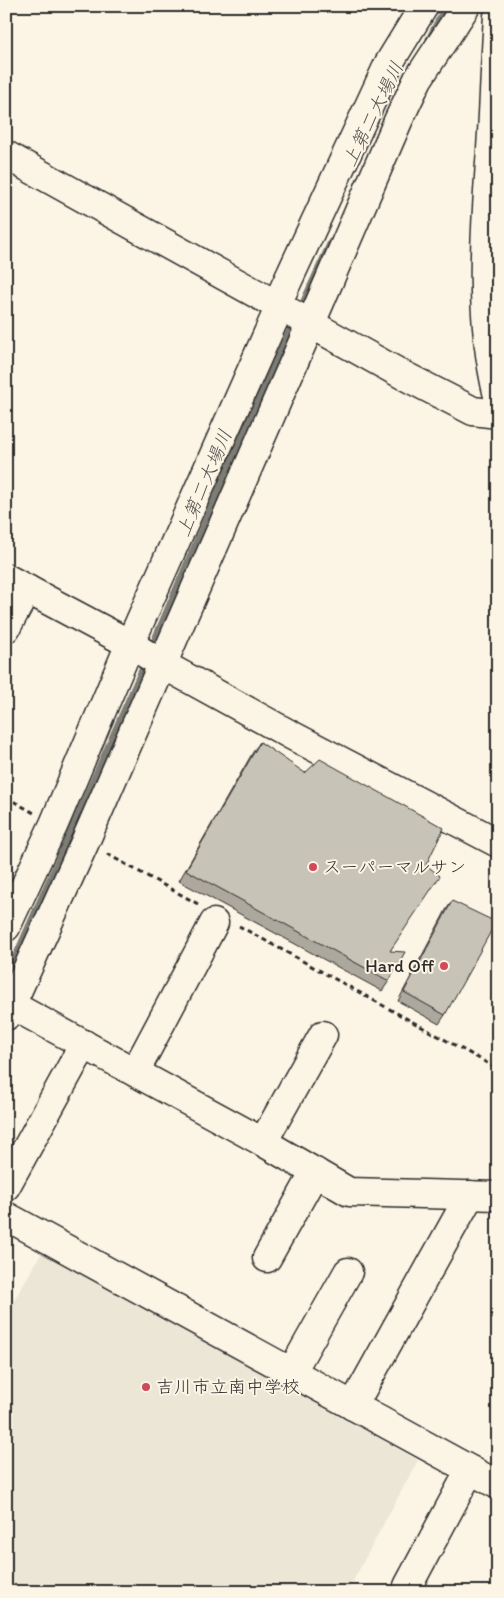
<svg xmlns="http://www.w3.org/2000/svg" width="504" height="1598" font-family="Itim,'Klee One',sans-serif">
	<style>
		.built { fill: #ece6d7 }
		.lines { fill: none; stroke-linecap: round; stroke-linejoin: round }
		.stream { stroke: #7d7b74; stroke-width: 7 }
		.minor-casing { stroke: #2b2b2b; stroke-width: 31 }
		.major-casing { stroke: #2b2b2b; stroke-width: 31 }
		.path { stroke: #2b2b2b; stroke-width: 3; stroke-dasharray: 5 4; stroke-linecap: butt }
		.minor { stroke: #fcf5e5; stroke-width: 28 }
		.major { stroke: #fcf5e5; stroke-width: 28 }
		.wall { fill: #aca89d; stroke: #2b2b2b }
		.building { fill: #c8c3b7; stroke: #2b2b2b }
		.poi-dot { fill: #d1495b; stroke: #fcf5e5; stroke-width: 2 }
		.labels { text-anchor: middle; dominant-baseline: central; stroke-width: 4; stroke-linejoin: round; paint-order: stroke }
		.poi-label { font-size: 18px; fill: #2b2b2b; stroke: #fcf5e5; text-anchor: start }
		.water-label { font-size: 19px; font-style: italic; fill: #545350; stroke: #fcf5e5 }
	</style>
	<rect width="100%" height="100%" fill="#fcf5e5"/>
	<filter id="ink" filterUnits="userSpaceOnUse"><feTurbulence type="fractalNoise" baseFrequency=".02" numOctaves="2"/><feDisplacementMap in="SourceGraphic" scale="10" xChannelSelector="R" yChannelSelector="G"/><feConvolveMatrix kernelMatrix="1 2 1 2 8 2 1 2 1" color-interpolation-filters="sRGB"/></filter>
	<g filter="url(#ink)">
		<polygon class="built" points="42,1252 418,1460 347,1592 6,1592 6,1314"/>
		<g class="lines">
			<g class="stream">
				<polyline points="429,39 446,6"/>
				<polyline points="299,312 331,242"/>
				<polyline points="150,651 252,412 294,322"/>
				<polyline points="6,979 146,661"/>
			</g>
			<g class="minor-casing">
				<g id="minor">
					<polyline points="6,155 403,375 473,411 498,414"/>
					<polyline points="277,304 389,63 424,6"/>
					<polyline points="6,578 130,644 162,664 291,735 498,843"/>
					<polyline points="6,628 27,589"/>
					<polyline points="6,927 54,824 130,644 280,306"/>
					<polyline points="6,1002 263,1142 349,1192 498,1196"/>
					<polyline points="6,1016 85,842 311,323 398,121 418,79 466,6"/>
					<polyline points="135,1072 214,923"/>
					<polyline points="263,1142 323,1035"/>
					<polyline points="6,1186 84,1044"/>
					<polyline points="6,1216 498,1485"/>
					<polyline points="267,1258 315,1172"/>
					<polyline points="291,1373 348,1272"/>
					<polyline points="353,1406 470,1195"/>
					<polyline points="408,1586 470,1470"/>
				</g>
			</g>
			<g class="major-casing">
				<path id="major" d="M 498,16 C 495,60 494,105 491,149 C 485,230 478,316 498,396"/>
			</g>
			<g class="path">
				<polyline points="6,797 34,813"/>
				<polyline points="107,854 198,904"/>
				<polyline points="239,926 498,1069"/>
			</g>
			<use href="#minor" class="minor"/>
			<use href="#major" class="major"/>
		</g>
		<g class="wall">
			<polygon points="260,742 426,865 390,951 389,981 382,991 179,881 253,752"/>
			<polygon points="452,901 445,1015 439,1024 398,1001 446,910"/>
		</g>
		<g class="building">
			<polygon points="260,742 305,773 320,759 444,828 426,865 440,876 390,951 405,952 389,981 186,870"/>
			<polygon points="452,901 496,922 445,1015 404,992"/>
		</g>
	</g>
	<g class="poi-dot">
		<circle cx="313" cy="867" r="5"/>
		<circle cx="444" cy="966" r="5"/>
		<circle cx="146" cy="1387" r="5"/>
	</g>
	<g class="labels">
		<g class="poi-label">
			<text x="323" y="867">スーパーマルサン</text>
			<text x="434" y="966" text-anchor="end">Hard Off</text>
			<text x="156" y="1387">吉川市立南中学校</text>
		</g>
		<g class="water-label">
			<text transform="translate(373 114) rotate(-64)">上第二大場川</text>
			<text transform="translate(204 483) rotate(-67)">上第二大場川</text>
		</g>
	</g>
	<rect width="504" height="1598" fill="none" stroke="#fcf5e5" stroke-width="25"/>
	<rect x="12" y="12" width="479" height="1573" fill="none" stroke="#2b2b2b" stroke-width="2" filter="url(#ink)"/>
</svg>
